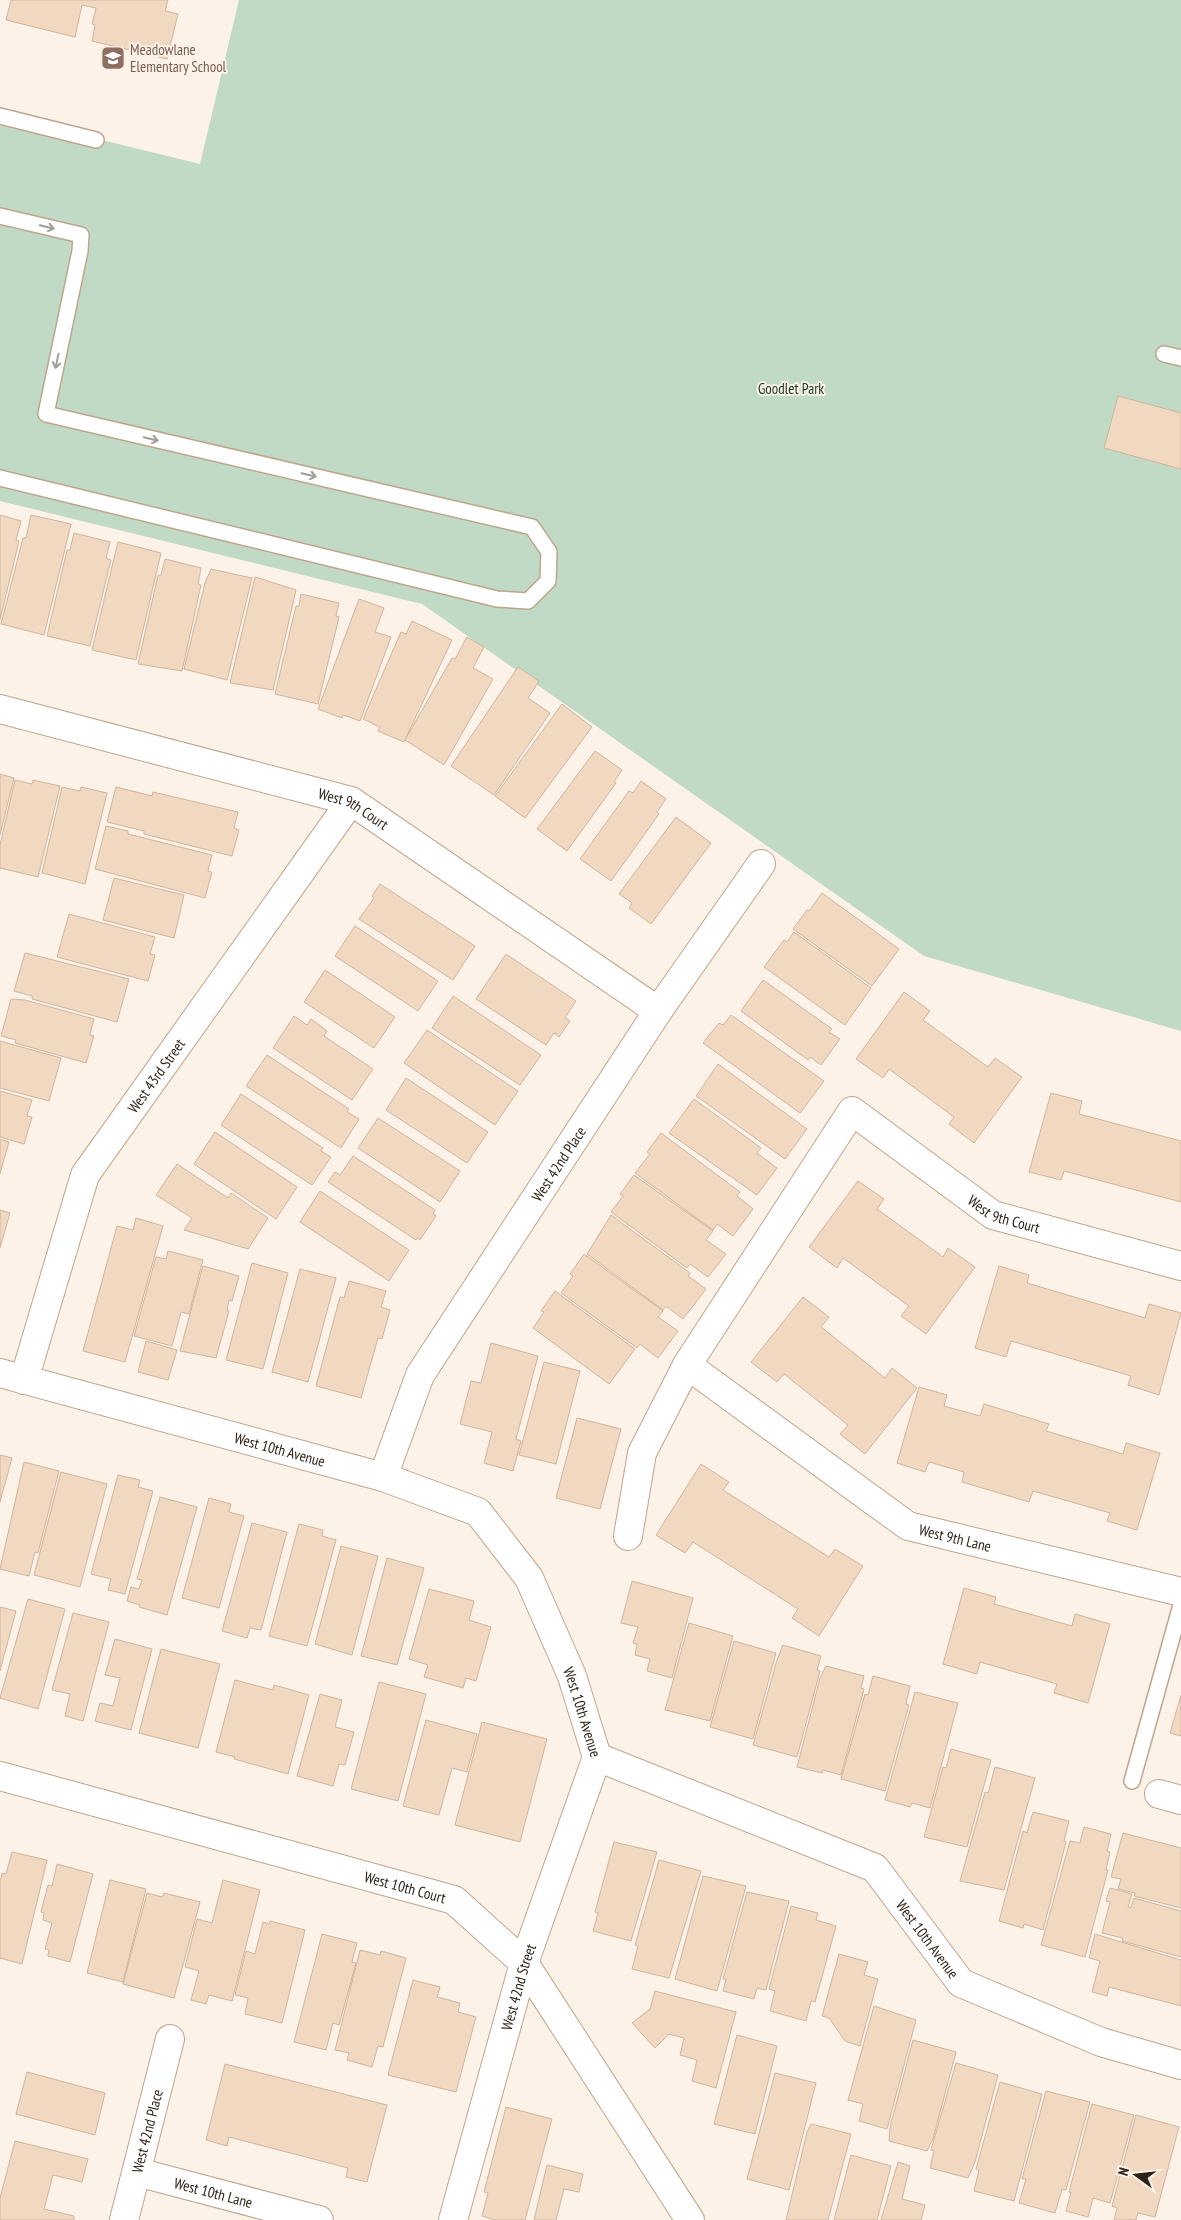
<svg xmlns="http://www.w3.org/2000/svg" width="1181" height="2220" font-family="'PT Sans Narrow',sans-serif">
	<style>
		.green { fill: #c1dac5 }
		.building { fill: #f0d8c1; stroke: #cfb59d }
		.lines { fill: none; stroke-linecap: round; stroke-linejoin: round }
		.service-casing { stroke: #bea58d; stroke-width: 18 }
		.minor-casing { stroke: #bea58d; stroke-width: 30 }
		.service { stroke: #fff; stroke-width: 15 }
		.minor { stroke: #fff; stroke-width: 28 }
		.oneway { stroke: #a09c98 }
		.labels { text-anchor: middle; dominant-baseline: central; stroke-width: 4; stroke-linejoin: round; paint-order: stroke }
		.education-label { font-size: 15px; fill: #785e54; stroke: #fdf2e8; text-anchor: start }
		.park-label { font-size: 15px; fill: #123c1d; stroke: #fdf2e8 }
		.street-label { font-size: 15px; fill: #2c2219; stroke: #fdf2e8 }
	</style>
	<rect width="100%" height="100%" fill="#fdf2e8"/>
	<polygon class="green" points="239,0 1181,0 1181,1031 924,956 422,604 0,501 0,115 200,164"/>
	<g class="building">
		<polygon points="11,0 168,0 165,11 178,14 167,59 92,41 95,25 92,24 96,8 82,5 75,37 6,20"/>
		<polygon points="1118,396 1181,413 1181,469 1104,448"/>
		<polygon points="0,515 21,521 16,540 19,541 0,620"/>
		<polygon points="31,515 71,524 44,635 1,624 23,538 26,538"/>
		<polygon points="74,533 110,542 106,558 111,560 90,646 47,636 67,550 70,550"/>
		<polygon points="118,542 161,553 136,660 92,650"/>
		<polygon points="165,559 201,568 198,584 201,585 182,671 138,664 158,575 161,575"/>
		<polygon points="211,569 252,578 227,680 184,669 205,583"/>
		<polygon points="255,577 296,590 273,690 230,683"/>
		<polygon points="301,594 339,603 336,616 339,617 318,704 275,694 296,606 299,606"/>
		<polygon points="359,599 384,608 375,632 391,637 360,721 343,715 342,718 318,709"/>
		<polygon points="412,621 452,640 404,742 378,731 380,727 363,719 401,632 406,634"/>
		<polygon points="467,637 484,647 473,668 493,679 444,765 405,740 452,658 455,659"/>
		<polygon points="518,667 539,681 528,698 550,713 494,795 451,766"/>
		<polygon points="562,704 592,727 525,818 495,796"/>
		<polygon points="595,751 622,770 614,782 616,783 567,851 537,829"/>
		<polygon points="0,774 14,778 0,835"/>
		<polygon points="15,780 32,784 33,780 60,786 38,877 0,868 0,845"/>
		<polygon points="641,781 666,799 657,812 659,814 611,881 580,859 629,791 633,793"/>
		<polygon points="62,787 80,791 81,787 107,793 85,884 42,873"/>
		<polygon points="116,787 152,796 153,792 238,812 234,828 239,830 232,856 144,834 144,831 107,822"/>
		<polygon points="676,817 711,843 651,924 629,908 632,903 619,894"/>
		<polygon points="106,826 128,831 128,834 212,855 208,871 212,872 205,898 95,869"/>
		<polygon points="114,878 184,895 174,938 103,920"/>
		<polygon points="380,884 475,946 453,980 359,919 374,898 372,896"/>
		<polygon points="822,893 899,949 872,986 793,929 807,910 809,911"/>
		<polygon points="69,914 155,937 150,954 155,955 148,981 57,957"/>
		<polygon points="355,926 438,981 418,1011 335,956"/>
		<polygon points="794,932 871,988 845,1025 764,967 784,940 787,942"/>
		<polygon points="25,953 129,979 117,1022 32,999 32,996 14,991"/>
		<polygon points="506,954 576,1001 565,1018 570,1021 559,1037 554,1033 546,1045 476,999"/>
		<polygon points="325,970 395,1017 374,1048 304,1002"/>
		<polygon points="763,980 832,1029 829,1032 840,1039 821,1065 810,1057 808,1060 741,1011"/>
		<polygon points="904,992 930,1011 923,1020 988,1067 995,1058 1022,1077 974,1143 949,1124 954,1117 889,1069 883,1078 856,1059"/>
		<polygon points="453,996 541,1055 520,1085 432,1028"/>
		<polygon points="11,999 25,1000 94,1019 90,1035 94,1036 86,1063 15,1043 16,1040 1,1036"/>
		<polygon points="731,1015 824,1081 800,1113 703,1043 719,1023 723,1025"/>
		<polygon points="294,1016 307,1025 311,1019 327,1031 324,1036 373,1069 352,1100 273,1048"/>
		<polygon points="427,1030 518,1091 495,1125 404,1063"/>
		<polygon points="0,1041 61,1058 49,1101 0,1088"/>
		<polygon points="267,1055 349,1109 347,1112 359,1119 341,1148 246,1086"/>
		<polygon points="718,1064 807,1129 785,1159 696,1096"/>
		<polygon points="406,1078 488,1132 467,1163 386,1110"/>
		<polygon points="0,1091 32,1100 27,1116 32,1117 24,1144 0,1137"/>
		<polygon points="1051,1093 1082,1101 1079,1114 1181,1141 1181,1202 1064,1171 1061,1180 1029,1172"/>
		<polygon points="241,1094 323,1148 321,1151 331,1157 312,1185 221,1125"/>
		<polygon points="694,1099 761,1148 757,1153 777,1168 757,1195 669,1133"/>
		<polygon points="378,1118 460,1171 440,1202 358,1148"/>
		<polygon points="215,1132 297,1187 276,1219 194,1164"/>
		<polygon points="661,1133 740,1192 737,1196 753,1209 733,1236 717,1224 713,1230 635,1173 650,1154 647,1152"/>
		<polygon points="0,1139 9,1142 0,1174"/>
		<polygon points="353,1156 435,1210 433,1214 436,1216 420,1240 417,1238 416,1240 328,1182 335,1172 340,1175"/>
		<polygon points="177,1164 228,1198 231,1193 268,1218 248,1249 184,1230 192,1218 156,1195"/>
		<polygon points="634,1175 713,1231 706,1240 726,1254 708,1277 690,1264 687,1268 611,1212 623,1196 620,1194"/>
		<polygon points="858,1181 884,1199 877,1209 943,1257 948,1248 975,1267 926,1334 901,1316 909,1306 843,1258 837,1268 809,1247"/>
		<polygon points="320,1191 409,1250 389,1281 300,1222"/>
		<polygon points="0,1210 10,1213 0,1248"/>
		<polygon points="611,1215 690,1273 688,1276 706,1289 683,1319 666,1306 663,1310 587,1254"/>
		<polygon points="136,1218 163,1226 125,1362 83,1351 117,1226 133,1230"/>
		<polygon points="168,1251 203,1260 189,1314 181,1312 172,1346 134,1336 156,1257 166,1259"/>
		<polygon points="584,1254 663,1311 658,1317 678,1331 658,1358 640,1344 637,1348 561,1293 573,1276 570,1274"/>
		<polygon points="252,1263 288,1273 263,1369 226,1360"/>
		<polygon points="203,1266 239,1276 232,1301 229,1300 227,1310 229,1311 216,1358 180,1351"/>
		<polygon points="999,1266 1029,1275 1027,1283 1145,1318 1149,1304 1181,1313 1159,1395 1128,1385 1131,1376 1011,1341 1006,1357 975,1348"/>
		<polygon points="300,1269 336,1278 308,1382 272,1372"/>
		<polygon points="349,1281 386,1291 381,1307 390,1310 382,1339 378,1338 361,1398 316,1386 340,1297 344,1298"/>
		<polygon points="555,1291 635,1349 609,1384 533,1328 544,1312 541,1311"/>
		<polygon points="803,1297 829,1317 821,1327 885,1378 892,1368 917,1388 865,1454 840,1434 848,1425 784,1374 777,1382 751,1362"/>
		<polygon points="146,1341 177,1350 168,1380 138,1372"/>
		<polygon points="491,1343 538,1356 516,1439 521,1441 513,1471 484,1463 492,1432 460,1424 471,1381 481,1383"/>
		<polygon points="544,1362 580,1371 556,1464 519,1455"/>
		<polygon points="919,1387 947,1395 944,1406 980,1416 984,1404 1049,1424 1046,1431 1123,1454 1126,1443 1160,1453 1137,1530 1107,1521 1110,1513 1033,1491 1029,1502 962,1482 964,1472 929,1462 925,1472 897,1463"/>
		<polygon points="577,1418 621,1429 600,1509 556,1498"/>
		<polygon points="0,1455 12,1458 0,1502"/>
		<polygon points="24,1462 59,1471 38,1553 35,1552 29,1576 0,1569"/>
		<polygon points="701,1464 729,1482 723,1490 829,1557 835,1549 863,1566 819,1636 792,1618 798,1609 693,1542 685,1553 656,1535"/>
		<polygon points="61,1472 107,1484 80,1587 34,1575"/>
		<polygon points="118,1475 140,1480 138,1487 153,1491 125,1594 108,1590 111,1579 91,1574"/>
		<polygon points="160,1497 197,1507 167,1615 139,1607 140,1605 127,1601 131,1587 139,1589 142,1580 137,1579"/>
		<polygon points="209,1498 231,1504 229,1512 244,1516 219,1608 182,1598"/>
		<polygon points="252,1523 287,1532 261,1630 250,1628 247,1638 222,1631"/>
		<polygon points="299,1524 323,1530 322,1536 336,1540 307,1646 269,1636"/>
		<polygon points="341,1546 378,1556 352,1655 315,1644"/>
		<polygon points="387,1558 424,1568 397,1665 361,1656"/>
		<polygon points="632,1581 693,1598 672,1678 647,1671 650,1659 635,1655 637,1644 633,1643 638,1627 621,1623"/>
		<polygon points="964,1588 996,1597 994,1604 1072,1626 1075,1614 1110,1624 1088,1703 1054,1693 1057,1684 980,1662 977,1674 943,1664"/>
		<polygon points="429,1589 474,1601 469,1620 491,1627 476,1681 466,1678 463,1688 424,1677 428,1665 409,1659"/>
		<polygon points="28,1599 65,1609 38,1709 0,1698"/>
		<polygon points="0,1607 16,1611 0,1671"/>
		<polygon points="73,1613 109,1622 83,1721 65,1716 70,1694 52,1690"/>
		<polygon points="689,1623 733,1636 710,1721 665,1710"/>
		<polygon points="115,1639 152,1649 131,1730 95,1721 100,1703 113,1706 120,1678 105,1675"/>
		<polygon points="734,1641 776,1653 753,1739 710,1727"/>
		<polygon points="783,1645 821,1656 817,1670 820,1671 797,1757 753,1745 777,1660"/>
		<polygon points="161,1649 220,1664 198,1748 139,1733"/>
		<polygon points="826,1666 864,1676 861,1688 864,1689 841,1775 823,1770 822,1773 797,1767 820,1678"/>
		<polygon points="873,1676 910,1686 906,1704 909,1705 885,1791 841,1779 865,1694 868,1695"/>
		<polygon points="235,1680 273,1690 274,1685 309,1695 288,1774 234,1759 235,1757 216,1752"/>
		<polygon points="379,1682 426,1694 398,1801 351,1789"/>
		<polygon points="915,1692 958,1703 930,1808 912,1803 910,1807 885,1800"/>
		<polygon points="320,1694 342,1700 335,1727 354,1732 345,1765 339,1764 333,1786 297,1776"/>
		<polygon points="1181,1695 1181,1736 1170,1733"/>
		<polygon points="426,1720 477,1734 467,1772 452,1768 439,1815 403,1806"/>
		<polygon points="482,1722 547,1739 520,1842 455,1825"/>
		<polygon points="951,1749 991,1760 967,1847 924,1837 943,1767 946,1768"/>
		<polygon points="995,1767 1035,1778 1004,1890 960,1881 985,1792 988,1793"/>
		<polygon points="1033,1812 1069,1821 1064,1841 1066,1842 1043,1930 1024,1924 1023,1928 999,1921 1023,1831 1027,1833"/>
		<polygon points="1084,1827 1111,1834 1107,1851 1110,1852 1106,1870 1108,1870 1085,1957 1041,1945 1070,1841 1080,1843"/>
		<polygon points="1123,1833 1181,1848 1181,1908 1134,1896 1135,1893 1118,1889 1121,1879 1111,1877"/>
		<polygon points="614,1842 657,1852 631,1941 593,1931 598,1913 595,1912"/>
		<polygon points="12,1852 47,1860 22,1964 0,1958 0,1882 2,1873 6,1874"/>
		<polygon points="659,1860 701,1871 669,1978 632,1969 638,1946 635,1945"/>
		<polygon points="57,1864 93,1874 70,1962 48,1956 49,1950 45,1949 52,1923 43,1920 44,1913 41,1912 48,1885 52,1886"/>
		<polygon points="703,1876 746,1886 717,1991 675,1979"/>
		<polygon points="110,1880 146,1889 123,1982 87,1973"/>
		<polygon points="223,1880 260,1890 232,2001 209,1995 206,2004 191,2000 199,1971 185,1967 197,1919 212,1923"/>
		<polygon points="1110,1888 1132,1894 1128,1907 1131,1908 1134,1898 1181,1911 1181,1957 1122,1941 1123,1938 1102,1933 1110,1902 1106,1901"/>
		<polygon points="747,1892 789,1901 766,1990 757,1988 754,1999 723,1991 726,1979 723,1979"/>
		<polygon points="147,1893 162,1897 164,1893 200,1902 174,1998 123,1984"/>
		<polygon points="791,1906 818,1913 816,1920 836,1926 815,2002 811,2001 806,2021 770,2011 775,1991 769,1989"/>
		<polygon points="270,1921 305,1930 282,2023 245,2014 248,1998 235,1995 246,1951 255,1954 263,1922 269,1924"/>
		<polygon points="322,1934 357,1943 352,1962 356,1963 339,2025 333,2023 326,2050 294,2042"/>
		<polygon points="1095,1934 1181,1960 1181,2006 1109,1987 1107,1996 1092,1992 1100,1961 1089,1958"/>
		<polygon points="360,1950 380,1955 381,1951 406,1958 383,2047 378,2046 372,2067 347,2060 349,2053 335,2050"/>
		<polygon points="839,1954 868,1962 864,1975 878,1979 860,2046 845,2041 829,2018 822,2016"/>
		<polygon points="413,1980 440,1987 437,1997 460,2003 458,2012 476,2017 456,2092 388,2075"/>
		<polygon points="655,1991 736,2012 716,2088 692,2081 697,2060 680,2055 684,2038 669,2034 655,2048 632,2023 650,2009"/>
		<polygon points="874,2006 916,2020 887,2129 859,2121 863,2104 848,2100"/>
		<polygon points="737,2035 777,2046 755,2134 714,2124"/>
		<polygon points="913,2040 956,2052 933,2139 927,2151 889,2141 890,2127"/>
		<polygon points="956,2063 998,2075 975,2162 968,2178 930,2168 934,2151 931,2150"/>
		<polygon points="225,2064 387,2105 367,2182 346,2177 348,2168 229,2137 227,2146 206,2140"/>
		<polygon points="27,2072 105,2093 95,2135 16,2114"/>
		<polygon points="775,2073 816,2083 789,2190 747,2179"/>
		<polygon points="1000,2082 1042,2094 1014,2201 974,2191 979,2170 976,2169"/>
		<polygon points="1046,2091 1090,2102 1066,2190 1062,2189 1055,2213 1019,2203 1026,2179 1022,2179"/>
		<polygon points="1092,2104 1134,2115 1110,2203 1093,2198 1088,2217 1066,2211 1071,2192 1069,2192"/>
		<polygon points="506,2107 552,2119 525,2220 495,2220 482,2216 488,2193 484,2192"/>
		<polygon points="1136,2115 1179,2127 1155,2217 1138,2213 1136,2220 1114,2220 1117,2208 1112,2206"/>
		<polygon points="811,2124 851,2134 828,2220 786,2220 807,2132"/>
		<polygon points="15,2141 88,2159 82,2182 53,2175 44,2209 74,2216 74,2220 0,2220 0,2198"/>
		<polygon points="851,2155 891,2166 877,2220 834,2220"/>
		<polygon points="898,2162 910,2166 902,2199 925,2205 921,2220 881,2220"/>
		<polygon points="547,2165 583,2174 579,2192 564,2189 556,2220 534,2220"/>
	</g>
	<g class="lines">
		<g class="service-casing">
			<g id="service">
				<polyline points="0,116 96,140"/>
				<polyline points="0,216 81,235 80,251 46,414 532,527 549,552 548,581 528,601 497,599 0,478"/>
				<polyline points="1164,354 1181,358"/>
				<polyline points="1132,1781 1181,1605"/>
			</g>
		</g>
		<g class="minor-casing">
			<g id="minor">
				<path id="s1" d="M 0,709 L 351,801 L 658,1011"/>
				<path id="s2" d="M 687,1365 L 908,1526 L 1181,1592"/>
				<path id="s3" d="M 0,1373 L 383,1477 L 478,1512 L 529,1578 L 572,1676 L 597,1757 L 875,1868 L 961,1983 L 1101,2042 L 1181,2065"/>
				<path id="s4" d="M 24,1380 L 85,1175 L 351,801"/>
				<path id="s5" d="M 383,1477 L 420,1375 L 658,1011 L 761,864"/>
				<path id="s6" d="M 628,1536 L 642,1453 L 687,1365 L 852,1111 L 993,1215 L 1181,1266"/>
				<path id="s7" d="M 0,1776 L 454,1900 L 524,1963 L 690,2220"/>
				<polyline points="1159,1794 1181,1800"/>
				<path id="s8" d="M 137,2172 L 319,2220"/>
				<path id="s9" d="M 124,2220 L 170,2039"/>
				<path id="s10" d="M 453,2220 L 524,1963 L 597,1757"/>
			</g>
		</g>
		<use href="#service" class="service"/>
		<use href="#minor" class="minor"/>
	</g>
	<defs><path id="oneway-shaft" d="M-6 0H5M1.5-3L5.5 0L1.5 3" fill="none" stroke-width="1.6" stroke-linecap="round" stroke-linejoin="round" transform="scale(1.25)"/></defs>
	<g class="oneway">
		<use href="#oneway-shaft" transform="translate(47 227) rotate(13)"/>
		<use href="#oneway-shaft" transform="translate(57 361) rotate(102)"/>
		<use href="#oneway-shaft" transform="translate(151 439) rotate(13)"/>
		<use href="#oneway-shaft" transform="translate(309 475) rotate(13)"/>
	</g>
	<defs>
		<g id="school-square" transform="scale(1.25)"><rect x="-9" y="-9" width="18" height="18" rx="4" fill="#8d6e63" stroke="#fdf2e8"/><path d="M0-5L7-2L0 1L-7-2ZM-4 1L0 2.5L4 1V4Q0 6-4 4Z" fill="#fff"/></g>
	</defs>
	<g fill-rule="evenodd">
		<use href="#school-square" x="113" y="58"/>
	</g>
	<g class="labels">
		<g class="education-label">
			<text x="130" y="49">Meadowlane<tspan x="130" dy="17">Elementary School</tspan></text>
		</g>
		<g class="park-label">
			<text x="791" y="388">Goodlet Park</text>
		</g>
		<g class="street-label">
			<text stroke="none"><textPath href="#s1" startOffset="368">West 9th Court</textPath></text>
			<text stroke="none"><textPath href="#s4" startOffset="336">West 43rd Street</textPath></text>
			<text stroke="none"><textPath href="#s5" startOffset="361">West 42nd Place</textPath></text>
			<text stroke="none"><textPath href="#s6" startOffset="671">West 9th Court</textPath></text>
			<text stroke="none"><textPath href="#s3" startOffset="290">West 10th Avenue</textPath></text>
			<text stroke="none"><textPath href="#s2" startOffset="322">West 9th Lane</textPath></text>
			<text stroke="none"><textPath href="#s3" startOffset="726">West 10th Avenue</textPath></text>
			<text stroke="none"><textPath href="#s7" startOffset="420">West 10th Court</textPath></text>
			<text stroke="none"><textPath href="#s3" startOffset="1161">West 10th Avenue</textPath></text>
			<text stroke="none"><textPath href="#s10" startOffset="242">West 42nd Street</textPath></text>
			<text stroke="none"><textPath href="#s9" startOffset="92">West 42nd Place</textPath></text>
			<text stroke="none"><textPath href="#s8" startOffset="79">West 10th Lane</textPath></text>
		</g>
	</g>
	<g transform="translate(1136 2175) rotate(285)" stroke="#fdf2e8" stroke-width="4" paint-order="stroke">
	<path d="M0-4L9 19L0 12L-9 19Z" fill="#2c2219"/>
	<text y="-8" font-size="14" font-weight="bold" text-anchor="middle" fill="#2c2219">N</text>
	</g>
</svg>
